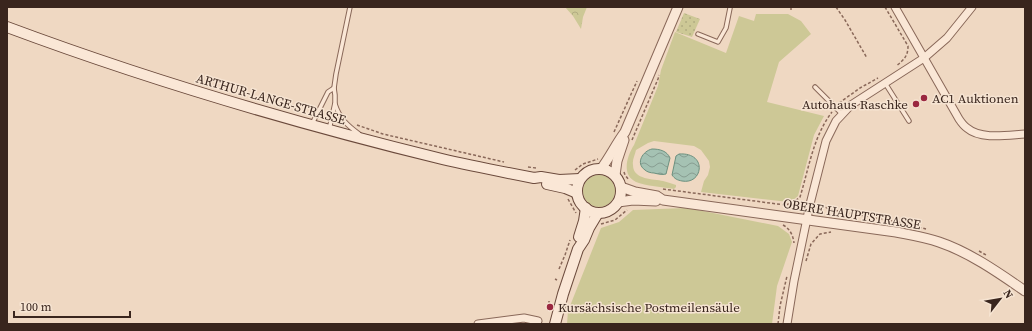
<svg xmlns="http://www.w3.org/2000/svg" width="1032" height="331" font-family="'Source Serif 4',serif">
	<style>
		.grass { fill: #cdc896 }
		.forest { fill: url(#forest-crowns) }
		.garden { fill: url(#garden-dots) }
		.water { fill: url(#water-waves); stroke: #6b907f }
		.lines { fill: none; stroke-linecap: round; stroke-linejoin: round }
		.service-casing { stroke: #896859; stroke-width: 5.5 }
		.minor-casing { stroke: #896859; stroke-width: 9 }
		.tertiary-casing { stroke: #896859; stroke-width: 11 }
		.secondary-casing { stroke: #6b4a3c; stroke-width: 12 }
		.path { stroke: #896859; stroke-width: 1.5; stroke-dasharray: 3 2; stroke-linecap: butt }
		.service { stroke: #fae7d6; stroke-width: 3.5 }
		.minor { stroke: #fae7d6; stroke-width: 7 }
		.tertiary { stroke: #fae7d6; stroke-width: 9 }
		.secondary { stroke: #fae7d6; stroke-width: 10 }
		.poi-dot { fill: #9a2740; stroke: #f6e4d2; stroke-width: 1.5 }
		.labels { text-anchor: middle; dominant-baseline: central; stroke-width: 3; stroke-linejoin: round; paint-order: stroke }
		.poi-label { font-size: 13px; fill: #39251d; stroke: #f6e4d2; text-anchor: start }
		.street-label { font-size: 13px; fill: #39251d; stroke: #f6e4d2 }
	</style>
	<defs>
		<pattern id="forest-crowns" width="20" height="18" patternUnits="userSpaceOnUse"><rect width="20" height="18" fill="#cdc896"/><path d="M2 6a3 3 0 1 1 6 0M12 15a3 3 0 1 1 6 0" fill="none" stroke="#b1ac81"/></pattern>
		<pattern id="garden-dots" width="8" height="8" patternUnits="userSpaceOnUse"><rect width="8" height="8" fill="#cdc896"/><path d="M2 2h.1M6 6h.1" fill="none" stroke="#b1ac81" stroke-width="1.8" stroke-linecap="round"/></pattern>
		<pattern id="water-waves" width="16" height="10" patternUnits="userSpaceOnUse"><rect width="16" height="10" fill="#a5c2b3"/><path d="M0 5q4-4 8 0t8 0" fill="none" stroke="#879d91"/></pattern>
	</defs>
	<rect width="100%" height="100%" fill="#efd8c2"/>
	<g class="grass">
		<path d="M 756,14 L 788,14 L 801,21 L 811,34 L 779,62 L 767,102 L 824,116 L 814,135 L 798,196 L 793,200 L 789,202 L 701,192 L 704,181 L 708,175 L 710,167 L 709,161 L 701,150 L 694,146 L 654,141 L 648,143 L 636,150 C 635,155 632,160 633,165 C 633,180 654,179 663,181 C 668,182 672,184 676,185 L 676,187 L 674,189 C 664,187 645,186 636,182 C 621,175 627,156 634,145 L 658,86 L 661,70 L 675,32 L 726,53 L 739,16 L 754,21 Z"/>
		<circle cx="599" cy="191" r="16"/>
		<polygon points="685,208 693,209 778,226 789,234 792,242 777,286 772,324 567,324 568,311 601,228 619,222 633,210"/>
	</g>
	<polygon class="forest" points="565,7 587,7 583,17 581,29 573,16"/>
	<polygon class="garden" points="684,13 700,19 692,37 676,32"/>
	<g class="water">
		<path d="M 652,149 C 660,149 667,151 670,158 L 666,174 C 662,175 658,174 654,173 C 651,173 647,172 645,170 C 635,163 643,151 652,149 Z"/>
		<path d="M 679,154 C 708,152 703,185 682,181 C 677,180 675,179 672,175 L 676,156 Z"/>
	</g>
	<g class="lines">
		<g class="service-casing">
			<g id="service">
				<polyline points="698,34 718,42 726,28 730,8"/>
				<polyline points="885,83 909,121"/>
				<polyline points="815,87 842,114"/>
				<path d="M 335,104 C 340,119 347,125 359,134"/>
				<polyline points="312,124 328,92 334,88"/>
				<polyline points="329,130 335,103 335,95 334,88 336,74 350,7"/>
			</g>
		</g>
		<g class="minor-casing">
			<g id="minor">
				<path d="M 895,7 L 959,119 C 961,122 964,126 967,128 C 981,140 1008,135 1025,134"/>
				<polyline points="478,324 524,318 538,321"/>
				<polyline points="787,324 794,281 810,204 826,141 836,121 851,105 924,58 947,38 972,7"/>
			</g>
		</g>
		<g class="tertiary-casing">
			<g id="tertiary">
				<path d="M 601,169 C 610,157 616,144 625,132 L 678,7"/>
				<polyline points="615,175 617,161 624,140"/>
				<path d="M 621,187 L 635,192 L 657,196 L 663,200 L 896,232 C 911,235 925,237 939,242 C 969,252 999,273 1025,291"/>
				<polyline points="618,202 633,200 656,201"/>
			</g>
		</g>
		<g class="secondary-casing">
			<g id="secondary">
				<path d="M 7,27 C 149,80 295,123 442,159 C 472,166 503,172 534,178 L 541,177 L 559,180 L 580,179"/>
				<circle cx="599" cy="191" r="22"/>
				<polyline points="547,184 565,188 577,193"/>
				<polyline points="579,237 584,221 586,208"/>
				<polyline points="555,324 563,294 578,249 584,240 589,228 598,213"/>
			</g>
		</g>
		<g class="path">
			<polyline points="791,7 791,10"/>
			<polyline points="803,7 805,7"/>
			<polyline points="836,7 845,20 867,58"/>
			<path d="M 885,7 L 908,46 C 908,56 904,60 896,66"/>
			<polyline points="839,103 860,88 878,78"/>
			<polyline points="357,125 383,134 504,162"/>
			<polyline points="614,132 637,81"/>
			<polyline points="632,140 658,79 659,75"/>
			<polyline points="528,167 536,168"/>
			<polyline points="575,170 583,164 598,159"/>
			<polyline points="624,172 625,175 629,180"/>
			<path d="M 663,189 L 785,205 L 793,203 L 800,197 C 809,168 813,137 832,112"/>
			<polyline points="568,199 576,213"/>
			<polyline points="816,205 825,207 832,210 894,221 926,229"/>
			<polyline points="601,224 615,220 627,210"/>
			<path d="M 783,225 C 790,229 793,235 794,243"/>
			<polyline points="979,251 986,255"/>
			<polyline points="806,261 811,244 820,234 831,232"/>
			<polyline points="559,269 565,255 570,240"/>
			<polyline points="555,279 557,280"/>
			<polyline points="548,302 550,302"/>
			<polyline points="778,324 780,306 787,276"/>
		</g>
		<use href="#service" class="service"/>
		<use href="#minor" class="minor"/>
		<use href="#tertiary" class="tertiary"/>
		<use href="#secondary" class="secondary"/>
	</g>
	<g class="poi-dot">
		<circle cx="924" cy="98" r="4"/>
		<circle cx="916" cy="104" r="4"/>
		<circle cx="550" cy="307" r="4"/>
	</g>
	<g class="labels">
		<g class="poi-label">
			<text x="932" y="98">AC1 Auktionen</text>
			<text x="908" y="104" text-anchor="end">Autohaus Raschke</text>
			<text x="558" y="307">Kursächsische Postmeilensäule</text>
		</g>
		<g class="street-label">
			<text transform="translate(271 99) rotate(16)">ARTHUR-LANGE-STRASSE</text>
			<text transform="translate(852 214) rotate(9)">OBERE HAUPTSTRASSE</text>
		</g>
	</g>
	<rect width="1032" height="331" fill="none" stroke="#39251d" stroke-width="16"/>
	<g transform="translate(1000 299) rotate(59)" stroke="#f6e4d2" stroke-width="3" paint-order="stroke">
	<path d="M0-3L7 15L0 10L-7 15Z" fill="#39251d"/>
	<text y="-6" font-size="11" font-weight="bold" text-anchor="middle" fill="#39251d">N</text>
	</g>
	<path d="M14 311v6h116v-6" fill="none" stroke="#39251d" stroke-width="2"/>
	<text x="20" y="311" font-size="12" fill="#39251d" stroke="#f6e4d2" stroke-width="3" paint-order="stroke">100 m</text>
</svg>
